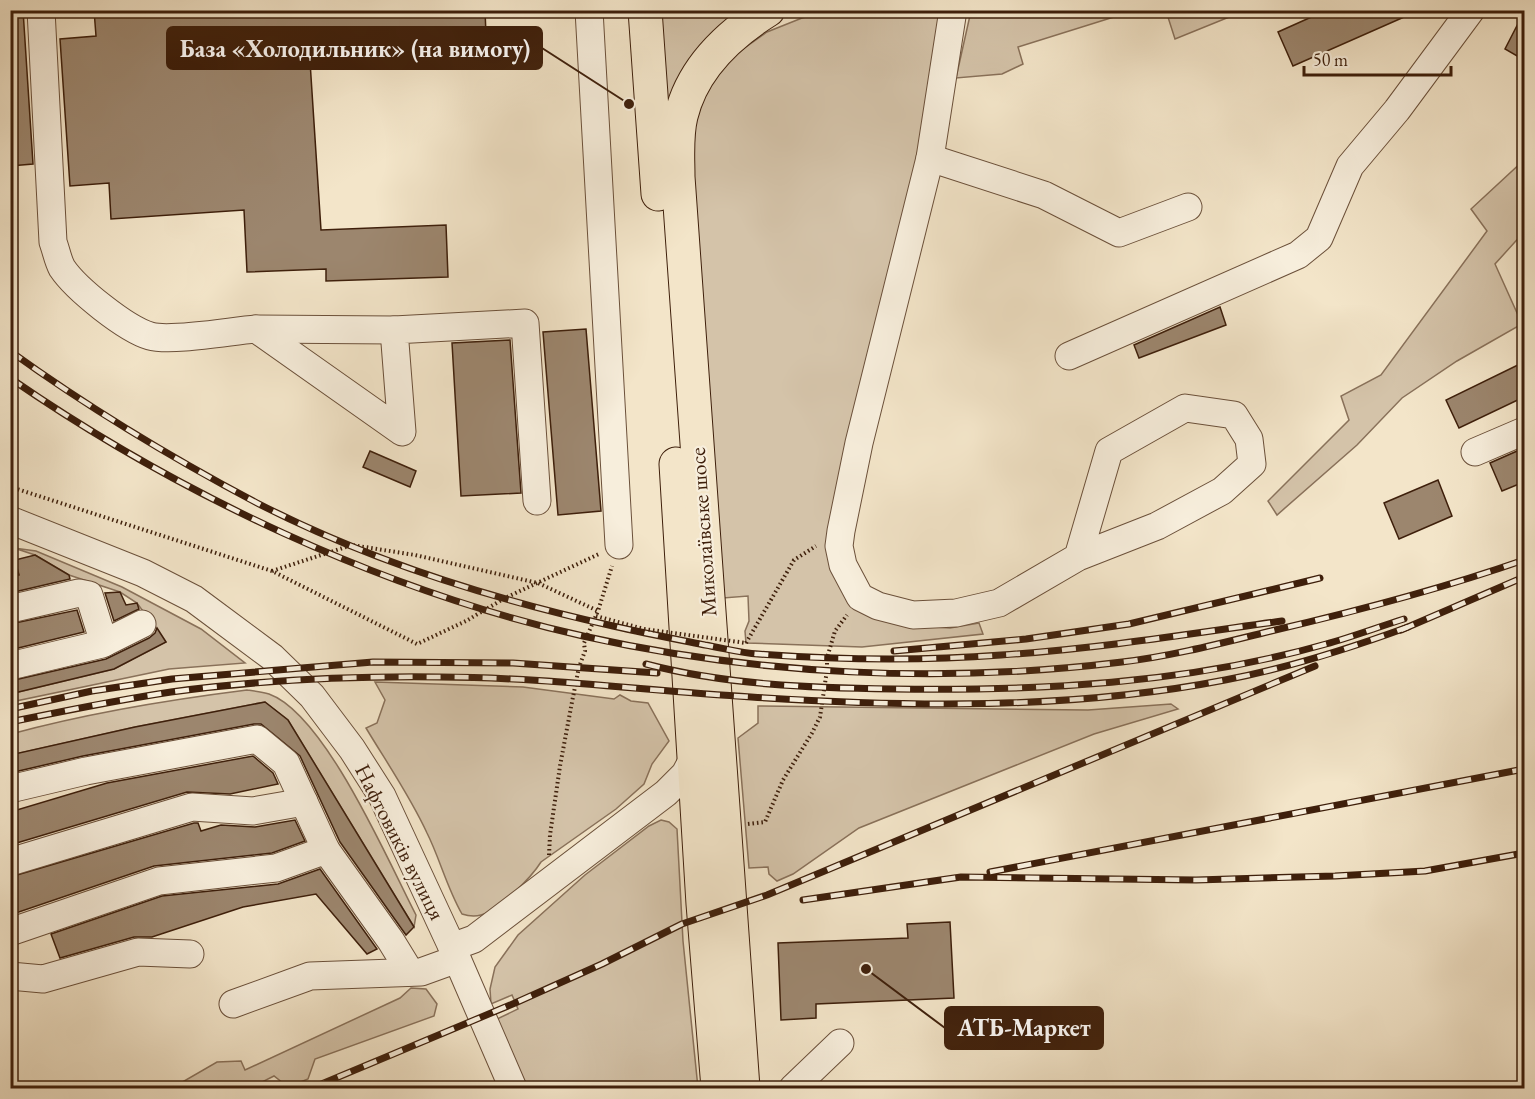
<svg xmlns="http://www.w3.org/2000/svg" width="1535" height="1099" font-family="'EB Garamond',serif">
	<style>
		.green { fill: #d4c3a9; stroke: #89715a; stroke-width: 1.5 }
		.building { fill: #9c866e; stroke: #3e1f0b; stroke-width: 1.5 }
		.lines { fill: none; stroke-linecap: round; stroke-linejoin: round }
		.minor-casing { stroke: #6b503a; stroke-width: 29 }
		.major-casing { stroke: #3e1f0b; stroke-width: 35 }
		.path { stroke: #3e1f0b; stroke-width: 4; stroke-dasharray: 1.5 3; stroke-linecap: butt }
		.minor { stroke: #f7eedc; stroke-width: 27 }
		.major { stroke: #f3e5c9; stroke-width: 33 }
		.rail-casing { stroke: #3e1f0b; stroke-width: 7 }
		.rail { stroke: #f7eedc; stroke-width: 4.5; stroke-dasharray: 14; stroke-linecap: butt }
		.path-bridge { stroke: #3e1f0b; stroke-width: 4; stroke-dasharray: 1.5 3; stroke-linecap: butt }
		.labels { text-anchor: middle; dominant-baseline: central; stroke-width: 4.5; stroke-linejoin: round; paint-order: stroke }
		.street-label { font-size: 22px; fill: #3e1f0b; stroke: #f7eedc }
		.leader { fill: none; stroke: #3e1f0b; stroke-width: 2 }
		.callout-dot { fill: #3e1f0b; stroke: #f7eedc; stroke-width: 2 }
		.callout { fill: #3e1f0b; stroke: #3e1f0b; stroke-width: 2 }
		.callout-label { font-size: 24px; text-anchor: middle; font-weight: bold; fill: #fff }
	</style>
	<rect width="100%" height="100%" fill="#f3e5c9"/>
	<filter id="stains"><feTurbulence type="fractalNoise" baseFrequency=".00333" numOctaves="4"/><feColorMatrix values="0 0 0 0 .2 0 0 0 0 .09 0 0 0 0 .02 0 0 0 .5 -.17"/></filter>
	<radialGradient id="worn" r=".72"><stop offset=".6" stop-color="#630" stop-opacity="0"/><stop offset="1" stop-color="#630" stop-opacity=".3"/></radialGradient>
	<g class="green">
		<polygon points="658,11 741,11 665,111"/>
		<polygon points="830,11 945,11 938,81 834,566 920,626 950,628 979,623 983,634 862,647 746,643 745,631 749,621 748,596 723,598 691,173 696,117 712,79 732,57 767,32 802,18"/>
		<polygon points="971,11 971,10 1133,11 1018,47 1023,64 1002,74 956,78"/>
		<polygon points="1166,11 1166,10 1244,11 1175,39"/>
		<polygon points="1524,160 1524,232 1495,264 1522,324 1457,361 1402,398 1357,445 1277,515 1268,501 1349,420 1341,396 1381,375 1487,231 1471,209"/>
		<polygon points="14,548 36,551 122,587 201,629 245,663 169,669 11,702 10,694 114,669 166,642 137,603 120,592 69,575 35,555"/>
		<path d="M 375,682 L 523,687 L 614,699 L 620,695 L 631,701 L 648,703 L 669,741 L 652,764 L 644,784 L 616,809 L 541,862 C 531,878 499,910 481,915 C 474,917 468,916 462,914 C 447,888 440,859 427,833 C 410,796 387,763 366,728 L 377,723 L 385,700 Z"/>
		<path d="M 247,690 C 254,691 262,692 269,694 C 325,714 388,861 416,915 L 414,927 L 288,720 L 265,702 L 135,727 L 11,755 L 11,734 C 88,713 167,700 247,690 Z"/>
		<polygon points="1171,704 1178,709 1094,734 859,828 793,874 777,881 769,874 768,867 749,868 738,738 758,723 758,706 1088,710"/>
		<polygon points="661,820 669,822 677,829 683,941 698,1088 528,1088 495,1020 518,1009 512,995 491,1004 490,989 495,967 518,935 585,875 649,826"/>
		<polygon points="411,988 426,989 437,1004 434,1016 315,1059 308,1079 288,1087 274,1076 250,1088 172,1088 217,1062 241,1061 245,1070 400,998"/>
	</g>
	<g class="building">
		<polygon points="10,10 23,10 33,164 10,166"/>
		<polygon points="94,10 485,10 486,35 309,46 321,230 446,225 448,277 326,281 326,269 247,272 244,210 111,219 109,183 70,186 60,39 96,36"/>
		<polygon points="1327,10 1420,10 1293,66 1278,32"/>
		<polygon points="1524,12 1524,60 1505,49"/>
		<polygon points="1220,307 1226,325 1139,358 1134,345"/>
		<polygon points="586,329 601,511 558,515 543,332"/>
		<polygon points="510,340 521,493 461,496 452,343"/>
		<polygon points="1524,362 1524,397 1459,428 1446,400"/>
		<polygon points="1524,448 1524,482 1502,491 1490,463"/>
		<polygon points="370,451 416,471 410,487 363,467"/>
		<polygon points="1438,480 1452,516 1399,539 1384,503"/>
		<polygon points="35,555 69,575 70,579 10,593 10,577 19,575 15,560"/>
		<polygon points="120,592 126,605 137,603 139,609 114,621 105,593"/>
		<polygon points="77,610 84,632 10,650 10,624"/>
		<polygon points="157,628 166,642 114,669 10,694 10,681 106,659 149,638 155,633"/>
		<polygon points="265,702 288,720 414,927 406,935 340,842 300,756 261,724 254,724 83,756 10,773 10,755 135,727"/>
		<polygon points="253,756 273,773 278,784 230,794 187,792 10,845 10,812 107,783"/>
		<polygon points="295,820 305,841 272,853 154,866 10,915 10,877 194,823 198,823 201,831 221,825 255,827"/>
		<polygon points="320,869 377,949 367,954 316,894 243,907 152,937 134,937 60,958 51,934 162,896 278,884"/>
		<polygon points="950,922 954,998 816,1004 816,1018 781,1020 778,943 908,938 907,924"/>
	</g>
	<g class="lines">
		<g class="minor-casing">
			<g id="minor">
				<path d="M 41,10 L 53,242 C 56,250 58,261 62,268 C 76,289 126,329 150,336 C 171,342 231,331 256,329 L 402,432 L 394,330 L 525,323 L 537,501"/>
				<polyline points="589,10 619,545"/>
				<polyline points="953,10 930,158 859,443 841,531 839,546 843,565 860,597 878,606 913,615 956,613 999,603 1078,557 1157,526 1222,491 1252,464 1249,439 1234,415 1185,408 1109,451 1078,557"/>
				<polyline points="930,158 1044,195 1119,233 1188,207"/>
				<polyline points="256,329 394,330"/>
				<polyline points="1069,356 1298,255 1319,238 1350,166 1397,110 1471,10"/>
				<polyline points="1475,452 1524,431"/>
				<polyline points="10,520 143,573 194,599 272,657 312,696 352,749 382,796 452,947 513,1088"/>
				<polyline points="10,609 79,593 89,595 104,643"/>
				<polyline points="10,666 102,644 142,624"/>
				<polyline points="10,789 86,771 257,739 286,763 326,850 391,941 410,972"/>
				<polyline points="10,862 192,807 253,811 304,802"/>
				<polyline points="10,932 159,881 276,868 326,850"/>
				<polyline points="452,947 474,939 666,793 685,774 694,757"/>
				<polyline points="10,976 43,979 138,952 190,954"/>
				<polyline points="233,1004 310,976 421,972 457,959"/>
				<polyline points="793,1088 840,1043"/>
			</g>
		</g>
		<g class="major-casing">
			<g id="major">
				<polyline points="645,10 658,194"/>
				<polyline points="676,464 703,904 718,1088"/>
				<path d="M 743,1088 L 678,177 C 678,157 676,136 681,116 C 692,69 728,35 768,10"/>
			</g>
		</g>
		<g class="path">
			<polyline points="10,485 17,489 272,571 417,644 466,621 505,598 599,554"/>
			<polyline points="272,571 352,545 415,555 538,583 598,611 612,566"/>
			<polyline points="596,616 644,629"/>
			<polyline points="746,643 794,560 816,546"/>
			<polyline points="748,824 765,822 783,780 812,733 820,717 827,670 827,658 835,631 847,615"/>
			<polyline points="549,855 550,835 560,766 572,702 579,667 585,651 584,643 598,611"/>
		</g>
		<use href="#minor" class="minor"/>
		<use href="#major" class="major"/>
		<g class="rail-casing">
			<g id="rail">
				<path d="M 10,351 C 89,408 172,458 257,503 C 368,560 491,599 613,626 C 644,633 675,639 705,645 C 723,648 741,653 758,654 C 839,660 921,661 1001,655 C 1095,649 1189,634 1282,621"/>
				<path d="M 10,378 C 178,494 383,591 583,636 C 758,675 943,684 1122,662 C 1173,656 1222,643 1271,631 C 1357,611 1441,589 1524,560"/>
				<polyline points="1401,630 1524,577"/>
				<polyline points="894,651 1026,639 1129,624 1320,578"/>
				<path d="M 646,664 C 727,685 810,688 894,689 C 1038,691 1186,684 1326,644 C 1352,637 1378,627 1404,619"/>
				<polyline points="10,709 92,691 172,679 373,662 513,663 657,673"/>
				<path d="M 10,722 C 64,711 117,700 171,692 C 259,680 350,676 440,677 C 544,677 647,691 751,697 C 906,707 1071,710 1225,680 C 1288,668 1348,649 1408,627"/>
				<polyline points="990,872 1524,769"/>
				<polyline points="803,900 961,877 1196,880 1335,876 1425,871 1524,853"/>
				<polyline points="312,1088 515,1003 602,964 682,924 767,895 1315,666"/>
			</g>
		</g>
		<use href="#rail" class="rail"/>
		<polyline class="path-bridge" points="644,629 746,643"/>
	</g>
	<g class="labels">
		<g class="street-label">
			<text transform="translate(703 532) rotate(-94)">Миколаївське шосе</text>
			<text transform="translate(400 842) rotate(63)">Нафтовиків вулиця</text>
		</g>
	</g>
	<path class="leader" d="M629 104L542 48M866 969L945 1028"/>
	<g class="callout-dot">
		<circle cx="629" cy="104" r="6"/>
		<circle cx="866" cy="969" r="6"/>
	</g>
	<g class="callout">
		<rect x="167" y="27" width="375" height="42" rx="6"/>
		<rect x="945" y="1007" width="158" height="42" rx="6"/>
	</g>
	<g class="callout-label">
		<text x="355" y="57">База «Холодильник» (на вимогу)</text>
		<text x="1024" y="1036">АТБ-Маркет</text>
	</g>
	<rect width="1535" height="1099" fill="none" stroke="#f3e5c9" stroke-width="36"/>
	<rect x="12" y="12" width="1511" height="1075" fill="none" stroke="#3e1f0b" stroke-width="3"/>
	<rect x="18" y="18" width="1499" height="1063" fill="none" stroke="#3e1f0b" stroke-width="1.5"/>
	<path d="M1304 66v9h147v-9" fill="none" stroke="#3e1f0b" stroke-width="3"/>
	<text x="1313" y="66" font-size="18" fill="#3e1f0b" stroke="#f7eedc" stroke-width="4.5" paint-order="stroke">50 m</text>
	<rect width="100%" height="100%" filter="url(#stains)"/>
	<rect width="100%" height="100%" fill="url(#worn)"/>
</svg>
